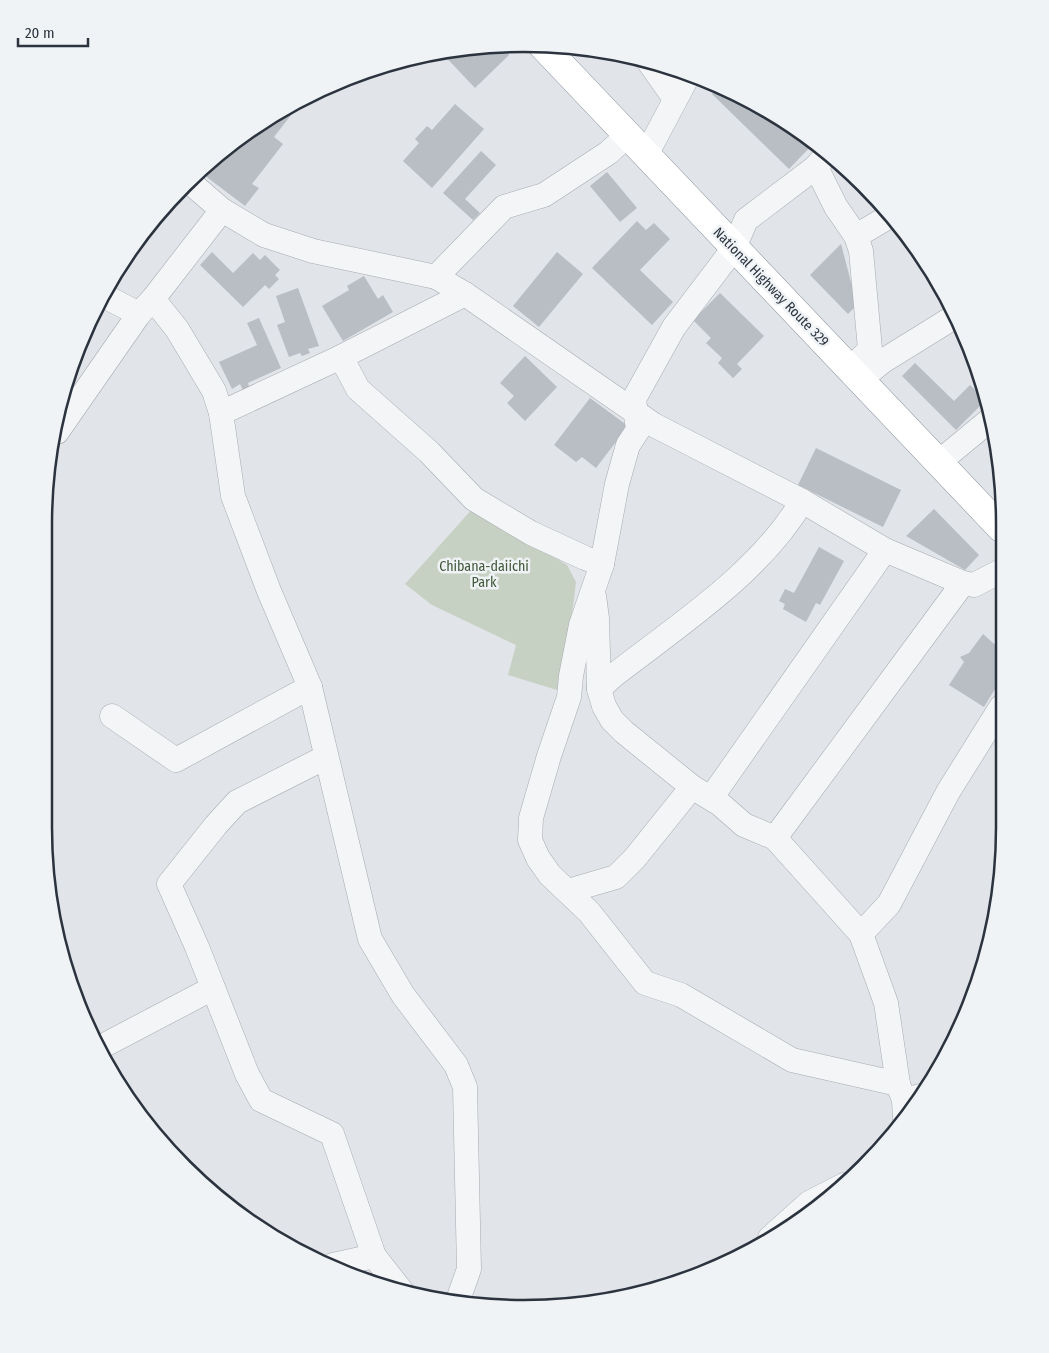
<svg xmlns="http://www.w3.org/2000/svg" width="1049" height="1353" font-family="'Fira Sans Condensed',sans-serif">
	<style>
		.green { fill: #c7d1c3 }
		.building { fill: #b8bec4 }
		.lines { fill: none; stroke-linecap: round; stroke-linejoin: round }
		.minor-casing { stroke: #a7abb2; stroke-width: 25 }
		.highway-casing { stroke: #8a939d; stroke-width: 29 }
		.minor { stroke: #f3f5f7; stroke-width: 24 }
		.highway { stroke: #fff; stroke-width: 28 }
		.labels { text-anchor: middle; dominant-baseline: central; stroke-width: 5; stroke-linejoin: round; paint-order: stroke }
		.street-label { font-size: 14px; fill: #2b333e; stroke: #f0f3f6 }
		.park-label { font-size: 14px; fill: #42583a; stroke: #f0f3f6 }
		.rim { fill: none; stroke: #2b333e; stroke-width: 2.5 }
	</style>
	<rect width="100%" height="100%" fill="#e1e4e8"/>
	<polygon class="green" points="474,507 567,565 576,582 570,630 557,690 508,675 516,645 432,605 405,584"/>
	<g class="building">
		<polygon points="501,46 509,55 475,88 441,52"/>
		<polygon points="720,86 792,125 813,144 789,169 712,94"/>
		<polygon points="455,104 484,129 432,188 403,161 419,143 415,139 427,126 432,130"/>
		<polygon points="291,107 295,110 274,137 283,144 252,184 259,188 245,206 204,175 258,125"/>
		<polygon points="481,151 496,165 465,199 480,213 473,220 443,193"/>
		<polygon points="607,172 637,208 620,222 590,186"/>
		<polygon points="637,221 646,230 654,223 670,239 640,270 673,302 652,325 592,268"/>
		<polygon points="841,244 857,305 848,314 810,275"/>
		<polygon points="212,252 233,273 253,253 260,260 265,255 280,270 275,275 279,279 269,289 265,285 243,307 200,265"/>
		<polygon points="557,252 583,274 539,327 513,306"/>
		<polygon points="364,276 378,299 383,295 393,312 343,341 322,306 349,290 347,286"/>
		<polygon points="298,288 319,346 308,349 310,353 302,356 300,353 289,357 277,325 285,322 276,296"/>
		<polygon points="720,293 764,336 737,364 742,369 733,378 718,363 722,358 706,343 711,338 693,320"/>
		<polygon points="259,318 281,368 248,383 249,387 243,390 240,384 232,389 219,362 257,345 247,323"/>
		<polygon points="525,356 557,387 525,421 507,403 514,396 500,383"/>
		<polygon points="915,363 954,401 970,385 986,400 956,430 902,376"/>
		<polygon points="590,398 628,426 596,468 582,457 576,462 554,445"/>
		<polygon points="816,448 901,490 883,527 798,485"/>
		<polygon points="934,509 979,555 965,570 906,536"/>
		<polygon points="819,547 844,561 820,605 816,603 806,622 783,609 785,604 779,601 785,589 794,593"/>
		<polygon points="983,634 1001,650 1001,653 995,662 1001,666 1001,679 984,707 949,685 964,662 960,657 969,653"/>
	</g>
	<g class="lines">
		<g class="minor-casing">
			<g id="minor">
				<polyline points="649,62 675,99"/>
				<polyline points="827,154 816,167 746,220 734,248 674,327 634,399 638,430 628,445 617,484 602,564 581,625 571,676 569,697 549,756 531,818 530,840 538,858 550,875 589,912 645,983 681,995 792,1060 898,1084"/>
				<polyline points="646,155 689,74"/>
				<polyline points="816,167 836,207 856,236 861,251 870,349 851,369"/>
				<polyline points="193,185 222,210 264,235 313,251 436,277 465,294 654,425 802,501 885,550 963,583 974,585 1001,571"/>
				<polyline points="856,236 890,216"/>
				<polyline points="436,277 504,207 544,195 608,153 627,136"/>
				<polyline points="108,298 139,314"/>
				<polyline points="153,299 177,329 214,391 221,413 233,496 269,591 310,687 370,939 403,995 456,1065 465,1087 469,1269 458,1300"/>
				<polyline points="341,357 358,389 429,452 474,499 531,533 585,558 602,564"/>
				<polyline points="861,379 883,361 954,317"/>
				<polyline points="221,413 341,357 465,294"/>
				<polyline points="57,432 139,314 153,299 222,210"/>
				<polyline points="939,462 991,419"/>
				<polyline points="594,596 597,618 599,689 604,706 612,720 624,732 692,787 720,804 744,825 775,838 861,934 886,1003 898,1084 904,1100 905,1119"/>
				<path d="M 599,689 L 613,676 C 677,626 761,572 802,501"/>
				<polyline points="112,716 176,760 310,687"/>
				<polyline points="326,757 237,802 216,825 169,884 197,947 247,1074 261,1100 332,1134 374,1256"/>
				<polyline points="711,798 885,550"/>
				<polyline points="775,838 963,583"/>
				<polyline points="568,891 616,877 635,858 692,787"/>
				<polyline points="861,934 889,904 948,792 1001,707"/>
				<polyline points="99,1048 213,988"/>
				<polyline points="904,1100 925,1095"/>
				<polyline points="770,1238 809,1203 844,1185"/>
				<polyline points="333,1265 374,1256 403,1293"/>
			</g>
		</g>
		<g class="highway-casing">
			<polyline id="highway" points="542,45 1001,528"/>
		</g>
		<use href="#minor" class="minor"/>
		<use href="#highway" class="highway"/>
	</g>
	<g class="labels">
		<g class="street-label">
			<text transform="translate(771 287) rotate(46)">National Highway Route 329</text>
		</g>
		<g class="park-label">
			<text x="484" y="566">Chibana-daiichi<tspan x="484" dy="16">Park</tspan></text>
		</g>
	</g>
	<path d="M0 0H1049V1353H0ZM524 52H524A472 472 0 0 1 996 524V828A472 472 0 0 1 524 1300H524A472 472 0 0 1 52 828V524A472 472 0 0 1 524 52Z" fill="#f0f3f6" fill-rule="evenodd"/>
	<path class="rim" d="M524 52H524A472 472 0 0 1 996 524V828A472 472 0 0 1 524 1300H524A472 472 0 0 1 52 828V524A472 472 0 0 1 524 52Z"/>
	<path d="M18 38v8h70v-8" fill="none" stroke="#2b333e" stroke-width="2.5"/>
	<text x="25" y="38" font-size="15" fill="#2b333e" stroke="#f0f3f6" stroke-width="4" paint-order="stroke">20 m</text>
</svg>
